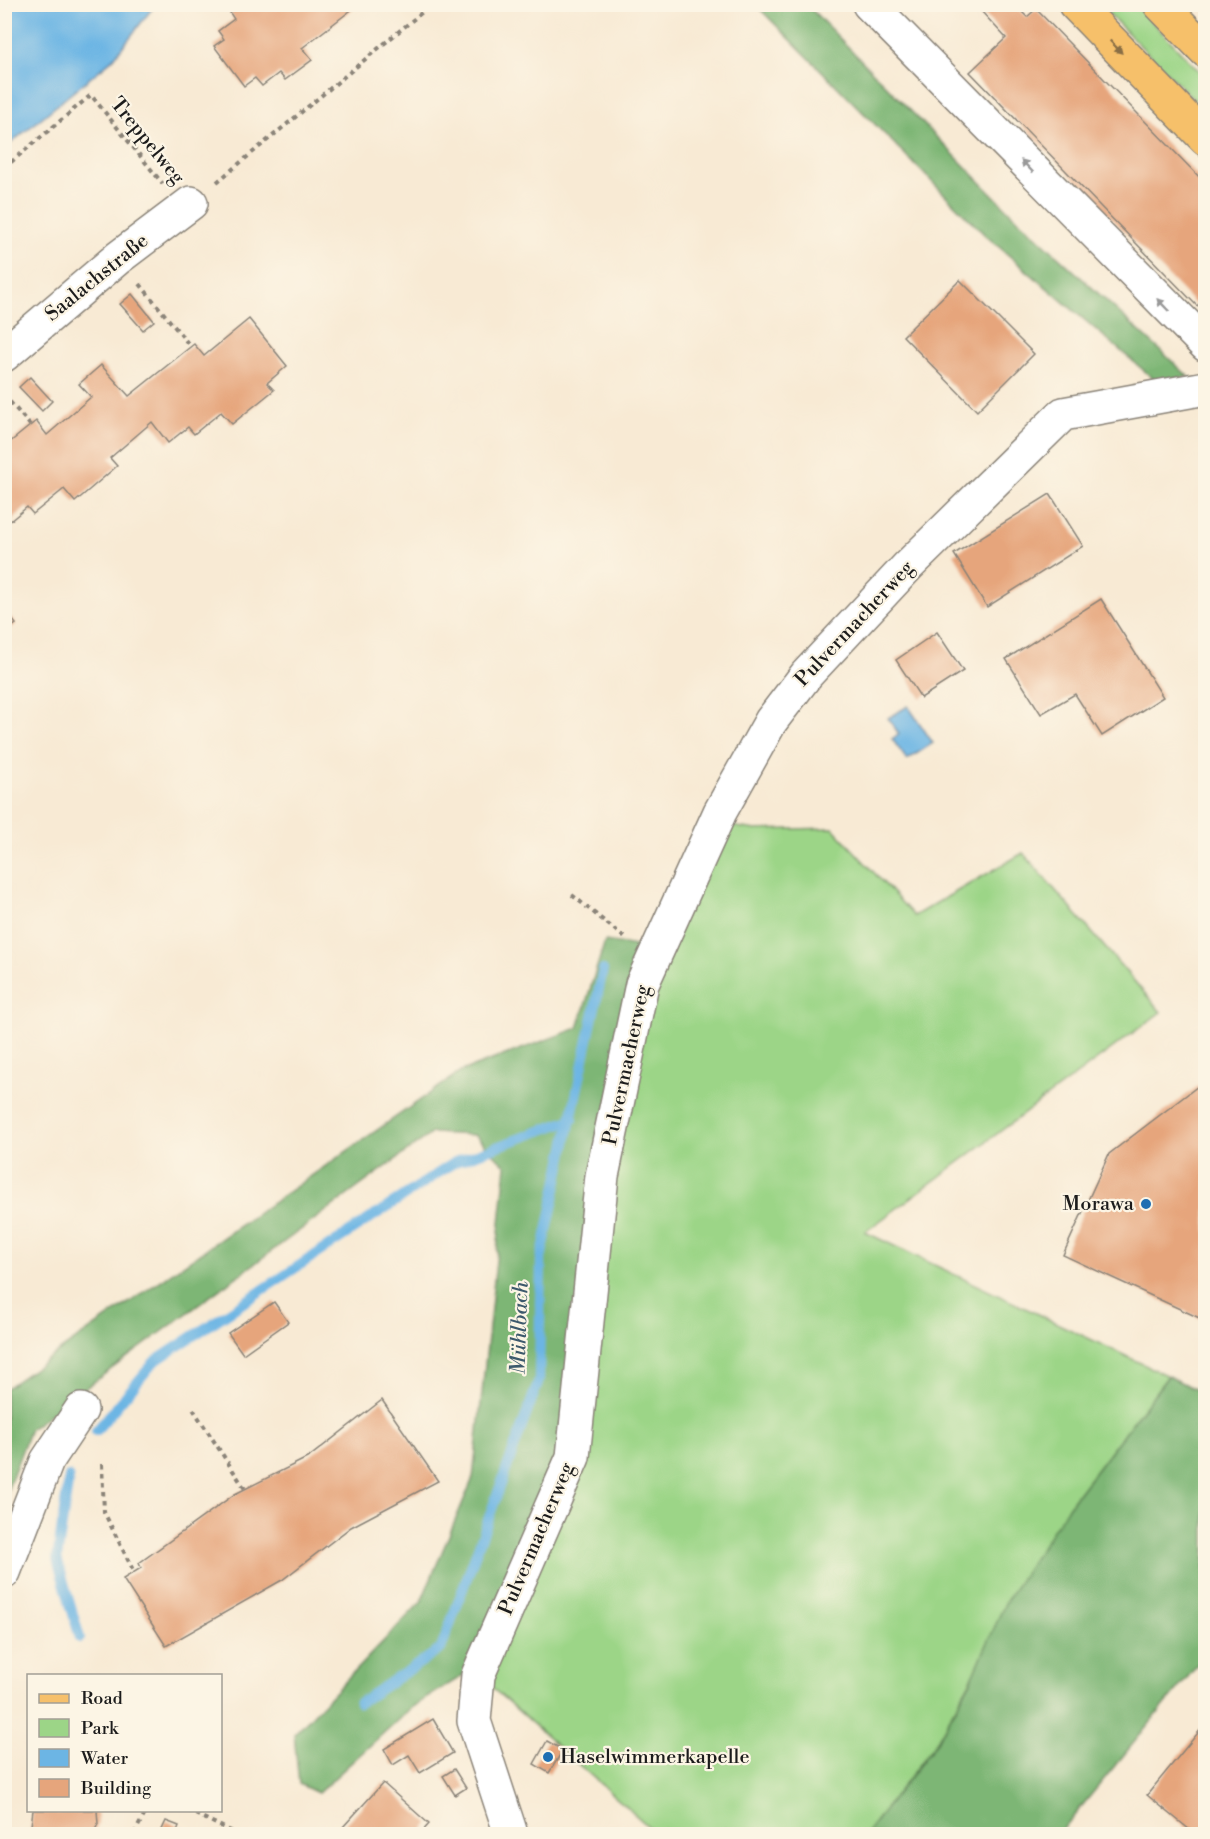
<svg xmlns="http://www.w3.org/2000/svg" width="1210" height="1839" font-family="'Libre Bodoni',serif">
	<style>
		.green { fill: #9cd587; stroke: #5c7852; stroke-width: 1.5 }
		.forest { fill: #7db674; stroke: #4c6948; stroke-width: 1.5 }
		.water { fill: #6cb5e4; stroke: #446880; stroke-width: 1.5 }
		.lines { fill: none; stroke-linecap: round; stroke-linejoin: round }
		.stream { stroke: #6cb5e4; stroke-width: 10 }
		.building { fill: #e6a57c }
		.minor-casing { stroke: #8a8378; stroke-width: 36 }
		.major-casing { stroke: #8a8378; stroke-width: 36 }
		.path { stroke: #8a8378; stroke-width: 4; stroke-dasharray: 4.5 4.5; stroke-linecap: butt }
		.minor { stroke: #fff; stroke-width: 33 }
		.major { stroke: #f6c06b; stroke-width: 33 }
		.oneway { fill: #896e44 }
		.oneway2 { fill: #999 }
		.poi-dot { fill: #1f6fb2; stroke: #fcf5e5; stroke-width: 2 }
		.labels { text-anchor: middle; dominant-baseline: central; stroke-width: 4.5; stroke-linejoin: round; paint-order: stroke }
		.street-label { font-size: 20px; fill: #1c1c1c; stroke: #fcf5e5 }
		.poi-label { font-size: 20px; fill: #1c1c1c; stroke: #fcf5e5; text-anchor: end }
		.water-label { font-size: 21px; font-style: italic; fill: #3c596c; stroke: #fcf5e5 }
	</style>
	<rect width="100%" height="100%" fill="#fcf5e5"/>
	<filter id="ink" filterUnits="userSpaceOnUse"><feTurbulence type="fractalNoise" baseFrequency=".0167" numOctaves="2"/><feDisplacementMap in="SourceGraphic" scale="12" xChannelSelector="R" yChannelSelector="G"/><feConvolveMatrix kernelMatrix="1 2 1 2 8 2 1 2 1" color-interpolation-filters="sRGB"/></filter>
	<filter id="wash" filterUnits="userSpaceOnUse"><feTurbulence type="fractalNoise" baseFrequency=".008" numOctaves="4" result="noise"/><feDisplacementMap in="SourceGraphic" scale="24" xChannelSelector="R" yChannelSelector="G"/><feGaussianBlur stdDeviation="1.35" result="paint"/><feColorMatrix in="noise" values="0 0 0 0 0 0 0 0 0 0 0 0 0 0 0 0 0 1.4 0 .05"/><feComposite in="paint" operator="in"/></filter>
	<g filter="url(#wash)">
		<rect width="100%" height="100%" fill="#f8ead4"/>
		<g class="green">
			<polygon points="1100,5 1136,5 1205,77 1205,111"/>
			<polygon points="702,821 755,830 833,828 914,916 1023,853 1161,1012 865,1232 1168,1376 1069,1506 936,1742 866,1834 657,1834 472,1670 608,1114"/>
		</g>
		<g class="forest">
			<polygon points="756,5 807,5 1010,212 1189,377 1155,380 985,235"/>
			<polygon points="605,941 649,948 558,1468 472,1670 412,1707 318,1793 299,1784 294,1734 421,1602 473,1478 506,1166 475,1135 432,1133 30,1429 5,1496 5,1389 462,1071 578,1028"/>
			<polygon points="1168,1376 1205,1394 1205,1656 1059,1834 866,1834 937,1742 971,1681 1006,1601 1069,1506"/>
		</g>
		<g class="water">
			<polygon points="5,4 155,4 155,5 113,59 5,148"/>
			<polygon points="908,706 933,743 907,760 892,739 899,734 888,718"/>
		</g>
		<g class="lines">
			<g class="stream">
				<polyline points="96,1431 154,1362 455,1162 573,1119"/>
				<polyline points="69,1477 57,1559 80,1638"/>
				<polyline points="359,1703 441,1649 539,1380 541,1259 603,970"/>
			</g>
		</g>
		<g id="blocks">
			<g class="building">
				<polygon points="242,4 359,4 302,48 312,60 285,80 279,73 262,86 255,78 244,86 214,46 224,39 218,31 234,19 230,13"/>
				<polygon points="988,4 1014,4 1027,17 1036,9 1206,184 1206,297 1197,306 970,72 1006,38 981,11"/>
				<polygon points="960,280 1034,354 977,411 903,336"/>
				<polygon points="132,294 154,321 143,330 120,304"/>
				<polygon points="249,319 287,366 267,383 274,390 232,424 221,412 194,434 188,427 168,443 152,422 110,458 117,466 75,502 64,489 33,514 27,507 9,522 4,517 4,447 36,421 47,435 91,397 79,384 101,365 129,396 194,344 204,356"/>
				<polygon points="30,377 52,401 42,411 19,387"/>
				<polygon points="1050,494 1083,546 987,607 954,554"/>
				<polygon points="1101,599 1163,697 1102,736 1075,694 1041,714 1006,659"/>
				<polygon points="4,609 16,624 4,632"/>
				<polygon points="937,632 963,671 921,698 896,660"/>
				<polygon points="1206,1080 1206,1321 1063,1255 1109,1154"/>
				<polygon points="274,1302 288,1322 243,1354 228,1333"/>
				<polygon points="382,1400 438,1481 351,1527 282,1580 166,1646 123,1579 141,1568 139,1563 235,1494 309,1457"/>
				<polygon points="433,1719 453,1753 420,1773 409,1755 393,1765 384,1749"/>
				<polygon points="1202,1728 1206,1731 1206,1834 1195,1834 1147,1795"/>
				<polygon points="547,1741 563,1750 549,1773 534,1764"/>
				<polygon points="454,1769 466,1788 455,1795 443,1776"/>
				<polygon points="383,1783 429,1824 420,1834 352,1834 343,1827"/>
				<polygon points="33,1810 97,1810 98,1824 93,1834 30,1834"/>
				<polygon points="166,1821 179,1826 176,1834 160,1834"/>
			</g>
		</g>
	</g>
	<g filter="url(#ink)">
		<use href="#blocks" fill-opacity="0" stroke="#8a8378" stroke-width="1.5"/>
		<g class="lines">
			<g class="minor-casing">
				<g id="minor">
					<polyline points="869,4 1206,345"/>
					<polyline points="4,355 118,258 191,203"/>
					<polyline points="4,1572 47,1461 81,1410"/>
					<polyline points="508,1834 510,1831 474,1721 478,1675 573,1457 602,1176 642,984 720,812 771,721 807,674 908,566 1063,414 1206,388"/>
				</g>
			</g>
			<g class="major-casing">
				<g id="major">
					<polyline points="1075,4 1206,139"/>
					<polyline points="1160,4 1206,51"/>
				</g>
			</g>
			<g class="path">
				<polyline points="4,168 91,95 163,184"/>
				<polyline points="217,182 432,4"/>
				<polyline points="140,284 190,346"/>
				<polyline points="4,395 30,425"/>
				<polyline points="572,895 625,938"/>
				<polyline points="193,1409 245,1489"/>
				<polyline points="102,1464 104,1512 134,1572"/>
				<polyline points="187,1810 237,1834"/>
				<polyline points="134,1834 147,1810"/>
			</g>
			<use href="#minor" class="minor"/>
			<use href="#major" class="major"/>
		</g>
		<defs><path id="oneway-solid" d="M-6-.8H1V-3.2L6.5 0L1 3.2V.8H-6Z" transform="scale(1.5)"/></defs>
		<use class="oneway" href="#oneway-solid" transform="translate(1116 47) rotate(46)"/>
		<g class="oneway2">
			<use href="#oneway-solid" transform="translate(1027 166) rotate(-134)"/>
			<use href="#oneway-solid" transform="translate(1163 305) rotate(-134)"/>
		</g>
	</g>
	<g class="poi-dot">
		<circle cx="1146" cy="1204" r="6"/>
		<circle cx="548" cy="1757" r="6"/>
	</g>
	<g class="labels">
		<g class="street-label">
			<text transform="translate(147 141) rotate(51)">Treppelweg</text>
			<text transform="translate(97 278) rotate(-39)">Saalachstraße</text>
			<text transform="translate(855 624) rotate(-47)">Pulvermacherweg</text>
			<text transform="translate(627 1065) rotate(-78)">Pulvermacherweg</text>
			<text transform="translate(537 1539) rotate(-67)">Pulvermacherweg</text>
		</g>
		<g class="poi-label">
			<text x="1134" y="1204">Morawa</text>
			<text x="560" y="1757" text-anchor="start">Haselwimmerkapelle</text>
		</g>
		<g class="water-label">
			<text transform="translate(520 1328) rotate(-88)">Mühlbach</text>
		</g>
	</g>
	<rect width="1210" height="1839" fill="none" stroke="#fcf5e5" stroke-width="24"/>
	<rect x="27" y="1674" width="195" height="138" fill="#fcf5e5" stroke="#a29e95" stroke-width="1.5"/>
	<rect x="39" y="1694" width="30" height="9" fill="#f6c06b" stroke="#a29e95" stroke-width="1.5"/>
	<text x="81" y="1704" font-size="18" fill="#1c1c1c">Road</text>
	<rect x="39" y="1719" width="30" height="18" fill="#9cd587" stroke="#a29e95" stroke-width="1.5"/>
	<text x="81" y="1734" font-size="18" fill="#1c1c1c">Park</text>
	<rect x="39" y="1749" width="30" height="18" fill="#6cb5e4" stroke="#a29e95" stroke-width="1.5"/>
	<text x="81" y="1764" font-size="18" fill="#1c1c1c">Water</text>
	<rect x="39" y="1779" width="30" height="18" fill="#e6a57c" stroke="#a29e95" stroke-width="1.5"/>
	<text x="81" y="1794" font-size="18" fill="#1c1c1c">Building</text>
</svg>
